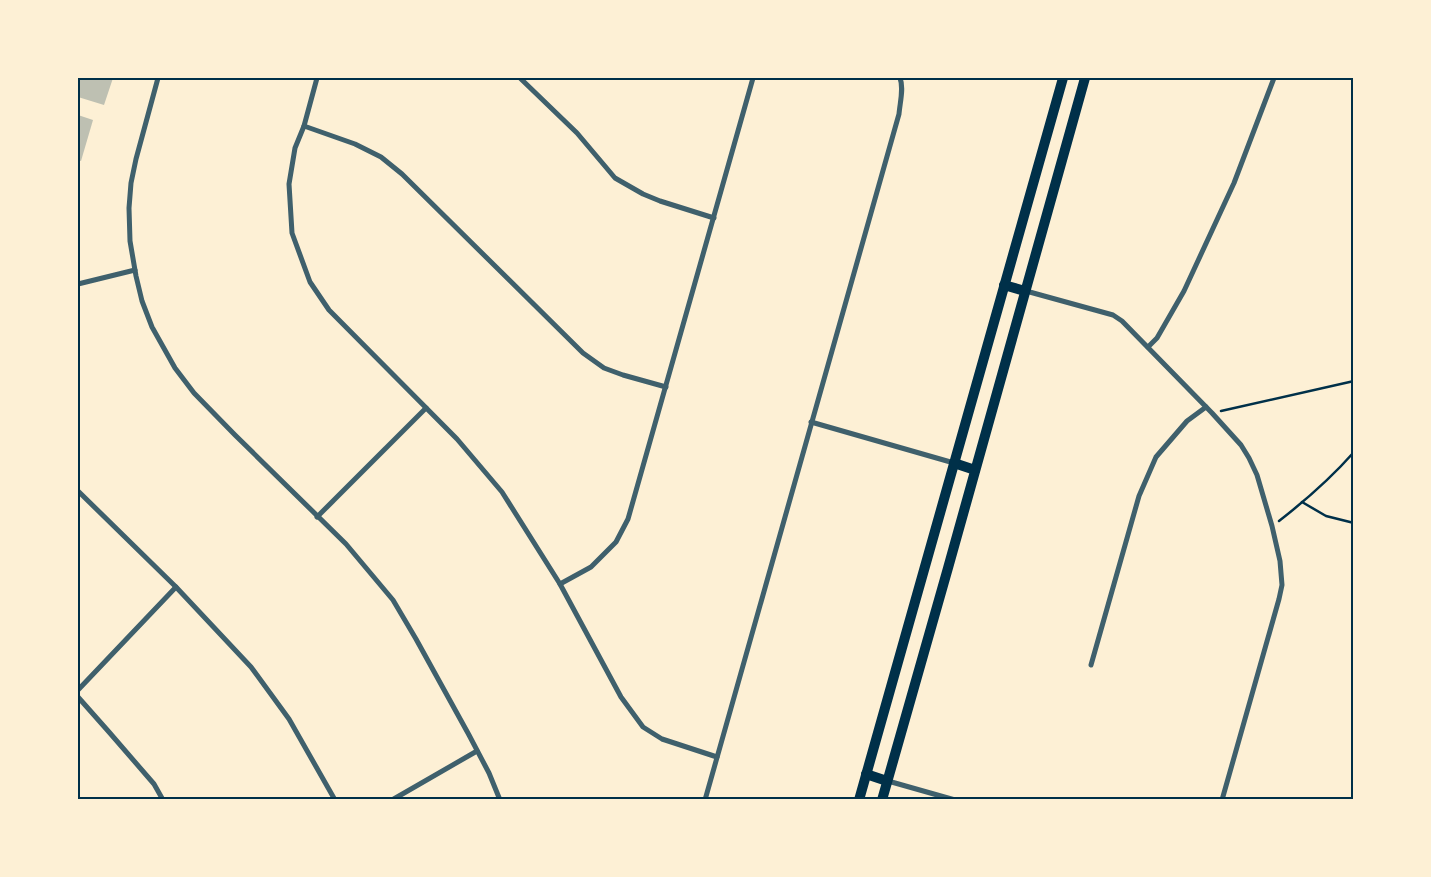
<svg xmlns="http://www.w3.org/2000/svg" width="1431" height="877" font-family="'PT Sans Narrow',sans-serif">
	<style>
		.building { fill: #bec0b2 }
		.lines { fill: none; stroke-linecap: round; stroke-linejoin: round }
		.path { stroke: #003049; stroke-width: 2.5 }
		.minor { stroke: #3f606c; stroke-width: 5 }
		.secondary { stroke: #003049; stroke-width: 10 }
		.neatline { fill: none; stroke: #003049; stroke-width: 2 }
	</style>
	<rect width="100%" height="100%" fill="#fdf0d5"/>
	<g class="building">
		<polygon points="78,78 113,78 104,105 78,97"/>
		<polygon points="78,115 93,120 81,161 78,160"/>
	</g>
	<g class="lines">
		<g class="path">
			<polyline points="1221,411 1354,381"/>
			<polyline points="1302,502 1326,516 1354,523"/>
			<path d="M 1279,521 C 1306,500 1332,477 1354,452"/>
		</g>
		<g class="minor">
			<polyline points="158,78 136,159 131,183 129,208 130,241 136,276 142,301 152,327 175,368 194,393 235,435 346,544 393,600 416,639 469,735 489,773 500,800"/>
			<polyline points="317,78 304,126 295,148 289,184 292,233 310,282 329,310 457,439 502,492 560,584 621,697 643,727 662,739 717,757"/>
			<polyline points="520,78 577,133 615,178 643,194 660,201 714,218"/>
			<polyline points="304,126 355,144 381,157 402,174 583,353 604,368 623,375 666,387"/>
			<polyline points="78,284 135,270"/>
			<polyline points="1026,291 1113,315 1122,321 1212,413 1241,445 1249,458 1257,475 1272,526 1280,561 1282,585 1279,599 1222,800"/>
			<polyline points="1148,347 1157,338 1184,291 1234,183 1274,78"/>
			<polyline points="811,422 954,463"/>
			<polyline points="78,491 176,587 251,667 289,719 335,800"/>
			<polyline points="317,517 426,408"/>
			<polyline points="560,584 591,567 616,542 628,519 753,78"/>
			<polyline points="1091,665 1139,496 1156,457 1187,421 1206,407"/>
			<polyline points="78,690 176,587"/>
			<polyline points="78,697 109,732 154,784 163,800"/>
			<polyline points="888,781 955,800"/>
			<polyline points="392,800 477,751"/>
			<path d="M 705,800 L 899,114 C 900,102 904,88 900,78"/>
		</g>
		<g class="secondary">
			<polyline points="1004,285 1025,291"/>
			<polyline points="954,463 975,470"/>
			<polyline points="866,774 887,781"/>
			<polyline points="859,800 1063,78"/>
			<polyline points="882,800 948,568 1085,78"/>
		</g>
	</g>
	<rect width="1431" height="877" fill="none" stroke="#fdf0d5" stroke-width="158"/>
	<rect x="79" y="79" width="1273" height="719" class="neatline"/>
</svg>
